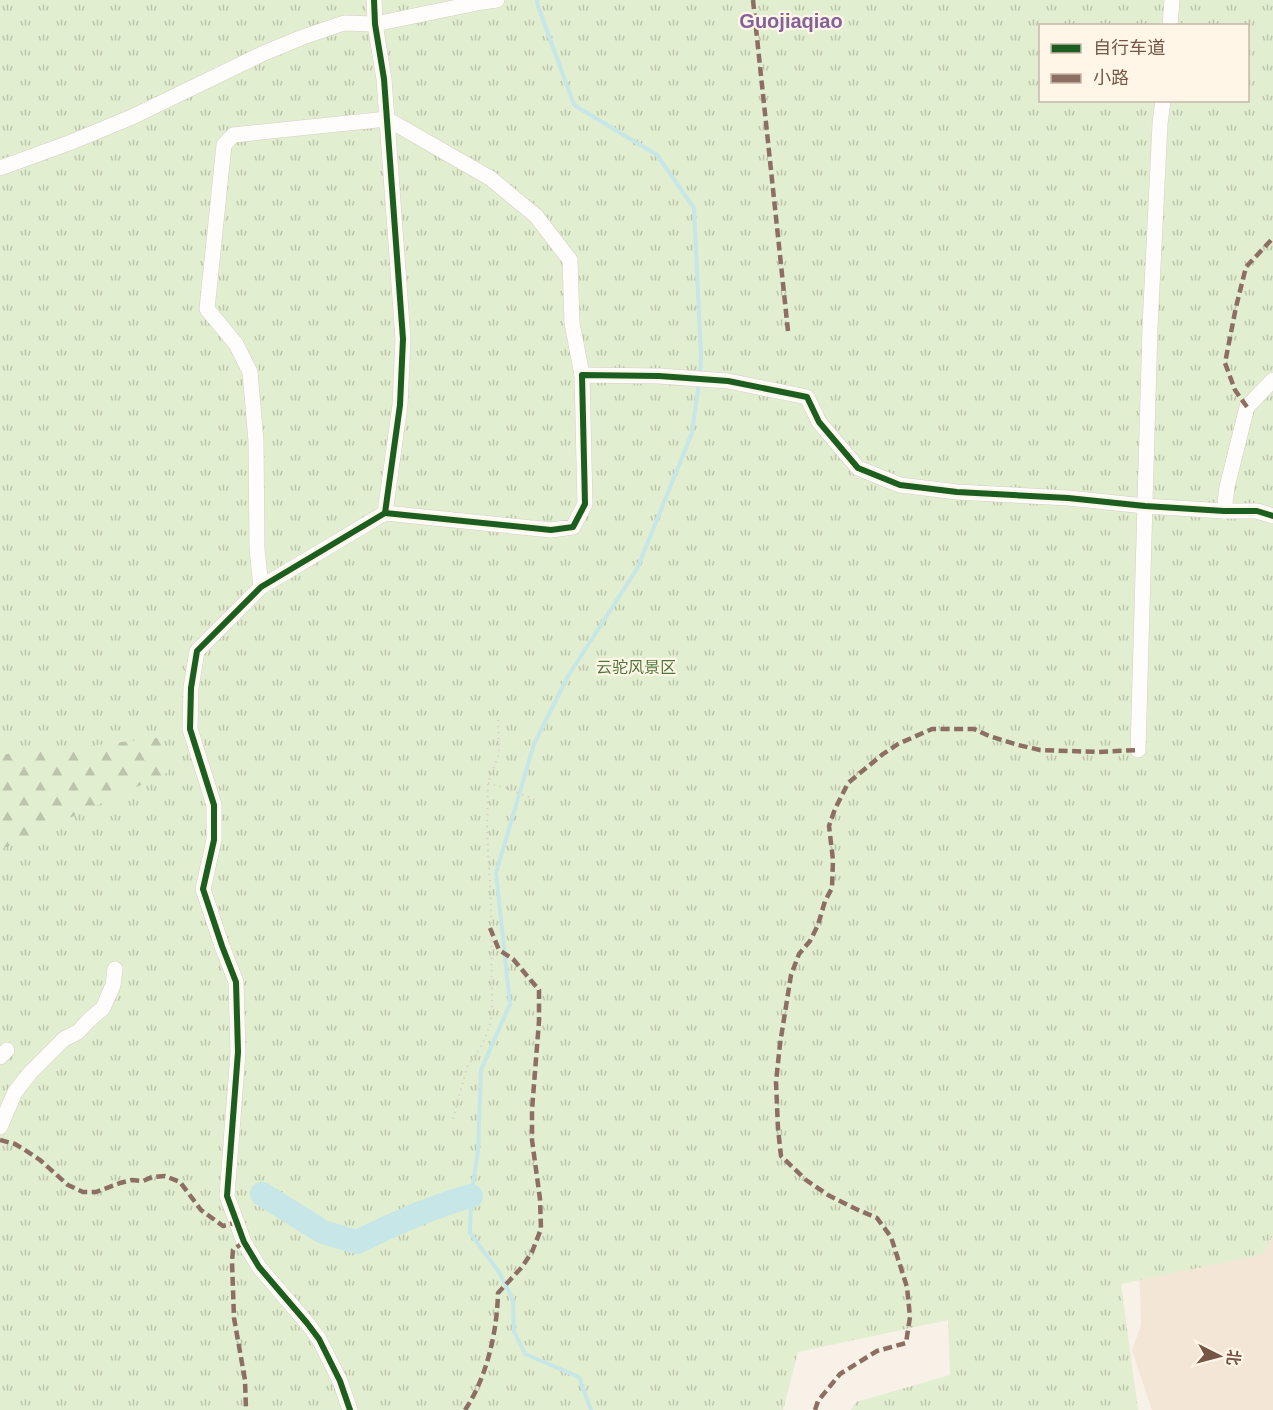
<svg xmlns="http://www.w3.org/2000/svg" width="1273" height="1410" font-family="Helvetica,'Noto Sans SC',sans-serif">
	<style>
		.residential { fill: #f3e6d6 }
		.grass { fill: url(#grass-tufts); fill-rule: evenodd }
		.forest { fill: url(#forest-firs) }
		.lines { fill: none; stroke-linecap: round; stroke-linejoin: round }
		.stream { stroke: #c7e6e8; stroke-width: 4 }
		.river { stroke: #c7e6e8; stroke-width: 24 }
		.minor-casing { stroke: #d8cec5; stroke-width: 16 }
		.path { stroke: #dad0ca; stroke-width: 2; stroke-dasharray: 1.5 4.5; stroke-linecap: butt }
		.minor { stroke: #fefdfb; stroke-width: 15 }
		.quiet { stroke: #8d6e63; stroke-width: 4.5; stroke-dasharray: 9 4.5; stroke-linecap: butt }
		.cycleway-casing { stroke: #fff6e8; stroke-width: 10 }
		.cycleway { stroke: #1b5e20; stroke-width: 6 }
		.labels { text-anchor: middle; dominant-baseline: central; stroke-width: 4.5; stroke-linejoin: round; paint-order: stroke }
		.park-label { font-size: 16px; fill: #4d783a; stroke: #fff6e8 }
		.quarter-label { font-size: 20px; font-weight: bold; fill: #86609b; stroke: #fff6e8 }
	</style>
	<defs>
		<pattern id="grass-tufts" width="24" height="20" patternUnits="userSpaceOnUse" patternTransform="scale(1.5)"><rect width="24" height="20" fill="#e2eed0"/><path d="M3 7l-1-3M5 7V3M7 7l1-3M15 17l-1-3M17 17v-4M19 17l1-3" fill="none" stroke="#bcc4ab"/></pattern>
		<pattern id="forest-firs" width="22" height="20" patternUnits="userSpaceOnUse" patternTransform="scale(1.5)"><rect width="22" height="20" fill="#e2eed0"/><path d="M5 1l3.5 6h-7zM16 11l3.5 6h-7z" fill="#bcc4ab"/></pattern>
	</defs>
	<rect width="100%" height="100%" fill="#f7f1e7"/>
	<polygon class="residential" points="1273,1179 1273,1410 1152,1410 1132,1350 1141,1325 1138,1224"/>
	<path class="grass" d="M 0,0 L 1273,0 L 1273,1234 L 1264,1254 L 1121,1284 L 1138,1410 L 851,1410 L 856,1402 L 950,1375 L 948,1320 L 798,1352 L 783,1410 L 0,1410 ZM 1040,26 L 1248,26 L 1248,100 L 1040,100 Z"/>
	<polygon class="forest" points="163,737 167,773 0,850 0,754 23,754"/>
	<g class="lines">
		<g class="stream">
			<polyline points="537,0 538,6 574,105 657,155 694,208 701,356 700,375"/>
			<polyline points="591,1410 579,1377 525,1354 514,1331 513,1300 499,1272 470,1233 471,1196 478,1151 481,1070 510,1004 496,873 534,744 568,676 637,569 692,433 699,383"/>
		</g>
		<path class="river" d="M 262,1194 L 323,1232 L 357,1242 C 394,1224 431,1207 471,1196"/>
		<g class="minor-casing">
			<g id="minor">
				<polyline points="1170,26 1172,0"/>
				<polyline points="0,168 69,143 132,117 264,53 303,37 344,23 375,24 482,2 497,0"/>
				<polyline points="1224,511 1227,487 1247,407 1273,380"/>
				<polyline points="385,513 551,530 573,527 585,504 582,375 659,376 728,381 807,397 819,422 858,468 900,485 957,492 1068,498 1145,506 1224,511 1257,511 1273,516"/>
				<polyline points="261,587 257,549 256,441 250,372 236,344 207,309 224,145 233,135 387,119 490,178 536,216 570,260 572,323 582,375"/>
				<polyline points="1138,750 1150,327 1160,124 1163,100"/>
				<polyline points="0,1057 7,1050"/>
				<polyline points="0,1127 15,1092 30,1073 64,1039 78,1032 88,1021 103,1008 113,985 115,969"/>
				<polyline points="350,1410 340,1381 319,1339 307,1323 259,1267 244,1242 227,1196 238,1052 236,982 222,946 203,889 214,840 214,805 190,729 191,688 197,651 261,587 385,513 400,405 403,339 384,79 375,24 374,0"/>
			</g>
		</g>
		<g class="path">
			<polyline points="488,783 506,788 538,801"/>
			<polyline points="453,1119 467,1067 482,1045 490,1025 492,1009 491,905 487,830 488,783 499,753 498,720"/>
		</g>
		<use href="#minor" class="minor"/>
		<g class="quiet">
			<polyline points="753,0 788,331"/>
			<polyline points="1247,407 1235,390 1225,363 1236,307 1246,267 1273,238"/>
			<polyline points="0,1140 15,1144 25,1150 40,1160 68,1185 83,1192 96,1192 120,1183 132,1180 143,1181 152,1177 165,1176 180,1182 201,1210 223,1226 237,1222"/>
			<polyline points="244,1242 233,1250 232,1261 234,1318 245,1380 246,1410"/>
			<path d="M 465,1410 C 487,1377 497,1332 498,1293 L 522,1267 L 532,1252 L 541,1229 L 540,1199 L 532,1140 L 532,1110 L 539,1021 L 539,990 L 513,959 L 499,950 L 490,928"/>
			<polyline points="815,1410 818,1401 840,1374 877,1351 906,1343 910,1317 907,1287 891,1237 877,1218 856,1209 828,1195 806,1180 781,1156 778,1129 776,1082 780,1044 791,975 799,954 810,941 818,925 825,901 832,888 833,860 829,826 835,809 848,783 883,754 898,744 932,729 974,729 989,736 1018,745 1040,750 1099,752 1138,750"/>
		</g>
		<g class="cycleway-casing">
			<g id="cycleway">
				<polyline points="385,513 551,530 573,527 585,504 582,375 659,376 728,381 807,397 819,422 858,468 900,485 957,492 1068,498 1145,506 1224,511 1257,511 1273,516"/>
				<polyline points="350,1410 340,1381 319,1339 307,1323 259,1267 244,1242 227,1196 238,1052 236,982 222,946 203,889 214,840 214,805 190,729 191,688 197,651 261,587 385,513 400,405 403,339 384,79 375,24 374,0"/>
			</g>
		</g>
		<use href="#cycleway" class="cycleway"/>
	</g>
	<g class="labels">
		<g class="park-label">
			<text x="636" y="667">云驼风景区</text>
		</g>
		<g class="quarter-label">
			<text x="791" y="21">Guojiaqiao</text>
		</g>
	</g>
	<rect x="1039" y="24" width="210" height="78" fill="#fff6e8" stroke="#c9b6a7" stroke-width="1.5"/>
	<rect x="1051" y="44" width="30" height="9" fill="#1b5e20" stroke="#c9b6a7" stroke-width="1.5"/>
	<text x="1093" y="54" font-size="18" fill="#775645">自行车道</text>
	<rect x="1051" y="74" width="30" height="9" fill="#8d6e63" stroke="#c9b6a7" stroke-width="1.5"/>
	<text x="1093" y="84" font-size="18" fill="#775645">小路</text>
	<g transform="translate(1219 1356) rotate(96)" stroke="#fff6e8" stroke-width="4.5" paint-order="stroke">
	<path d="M0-4.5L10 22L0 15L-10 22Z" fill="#775645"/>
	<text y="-9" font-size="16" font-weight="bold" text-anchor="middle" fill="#775645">北</text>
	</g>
</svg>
